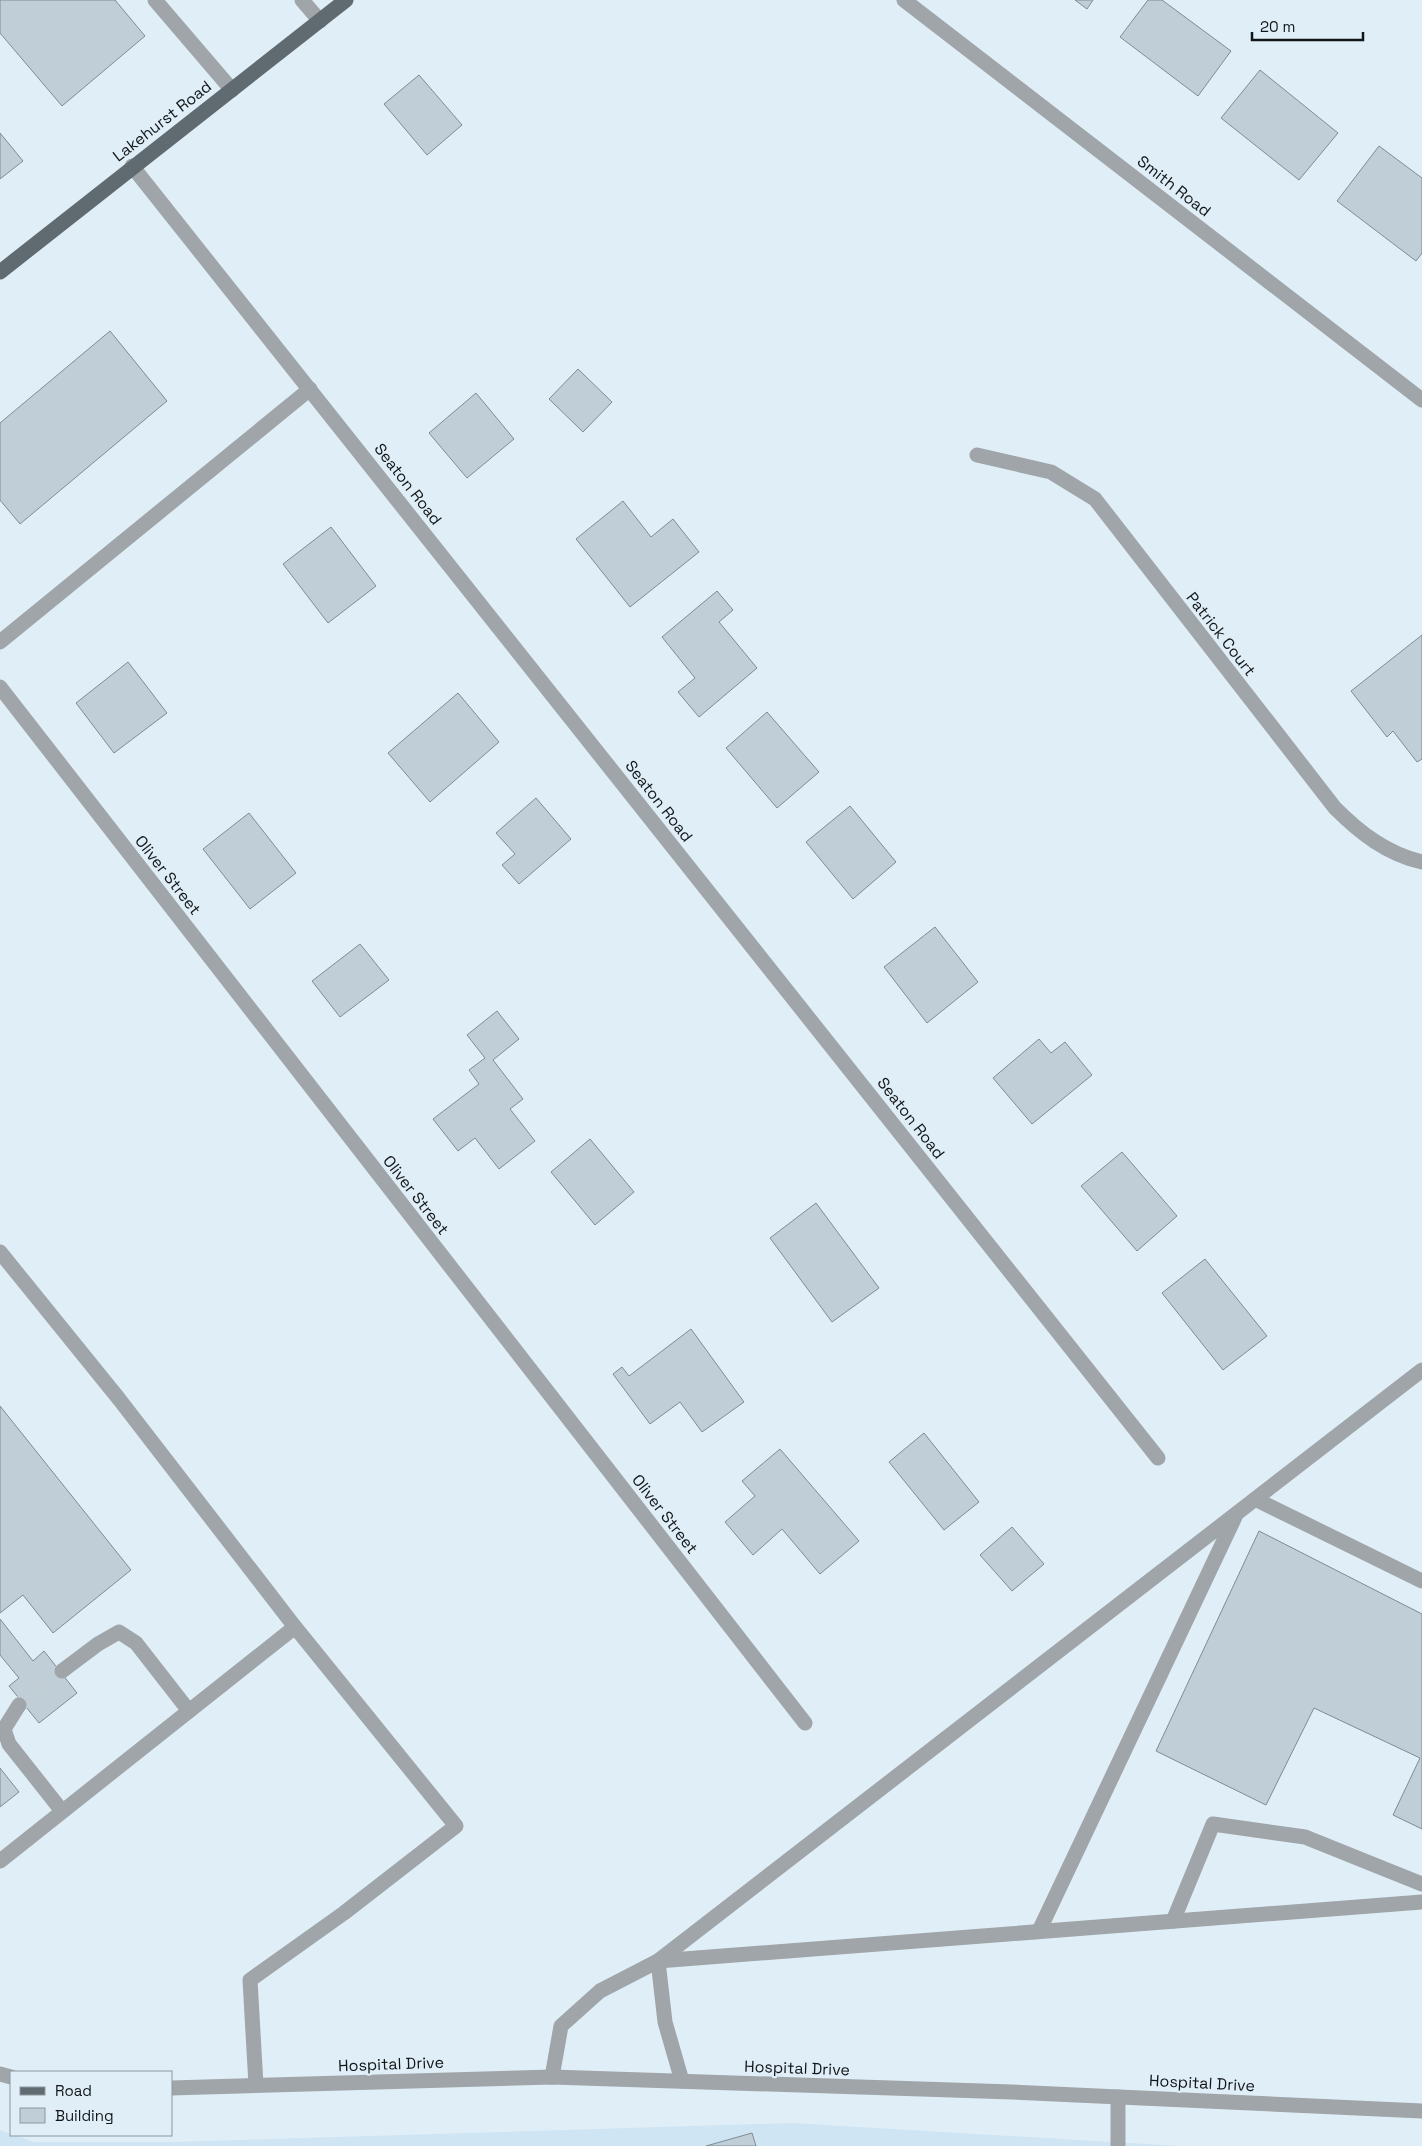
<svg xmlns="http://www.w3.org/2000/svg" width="1422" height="2146" font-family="'Space Grotesk',sans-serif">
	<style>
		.built { fill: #cfe5f3 }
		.building { fill: #bfced7; stroke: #7f8c95 }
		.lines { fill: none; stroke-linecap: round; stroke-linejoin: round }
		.minor-tunnel { stroke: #c1ced6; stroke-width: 15; stroke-dasharray: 15 8; stroke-linecap: butt }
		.minor { stroke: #9fa5a9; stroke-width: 15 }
		.major { stroke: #606a71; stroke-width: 15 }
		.labels { text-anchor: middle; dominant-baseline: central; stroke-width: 4.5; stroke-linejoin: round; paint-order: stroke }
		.street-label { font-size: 16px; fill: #111619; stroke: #e0eef7 }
	</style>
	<rect width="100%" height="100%" fill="#e0eef7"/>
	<polygon class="built" points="792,2123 1180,2146 0,2146 0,2130 34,2142 173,2142"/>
	<g class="building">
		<polygon points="0,0 115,0 145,36 62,106 0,33"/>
		<polygon points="1075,0 1093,0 1087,9"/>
		<polygon points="1148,0 1162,0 1231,51 1198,96 1120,37"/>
		<polygon points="1260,70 1338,133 1299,180 1221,118"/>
		<polygon points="419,75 462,125 427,155 384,104"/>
		<polygon points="0,133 23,161 0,179"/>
		<polygon points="1379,146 1422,178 1422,253 1416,261 1337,201"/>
		<polygon points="110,331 167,401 20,524 0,500 0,423"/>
		<polygon points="578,369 612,402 583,432 549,399"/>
		<polygon points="476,393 514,439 467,478 429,433"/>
		<polygon points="623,501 651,537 673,519 699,552 630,607 576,539"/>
		<polygon points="331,527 376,586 328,623 283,564"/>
		<polygon points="717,591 733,610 719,622 757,668 699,717 678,692 695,678 662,637"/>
		<polygon points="1422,635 1422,759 1417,762 1393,731 1387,737 1351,691"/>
		<polygon points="128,662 167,713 114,753 76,703"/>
		<polygon points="458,693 499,742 430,802 388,753"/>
		<polygon points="767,712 819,772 777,808 726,748"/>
		<polygon points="536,798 571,839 519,884 502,865 515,854 496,833"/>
		<polygon points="850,806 896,862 853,899 806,842"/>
		<polygon points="249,813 296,873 250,909 203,849"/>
		<polygon points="935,927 978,982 927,1023 884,967"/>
		<polygon points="360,944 389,980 340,1017 312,981"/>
		<polygon points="497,1011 519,1039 493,1060 523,1099 510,1109 535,1141 499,1169 475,1138 458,1151 433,1119 479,1084 469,1070 485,1058 467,1035"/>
		<polygon points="1039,1039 1051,1053 1065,1042 1092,1075 1032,1124 993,1078"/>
		<polygon points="590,1139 634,1192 595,1225 551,1172"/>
		<polygon points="1122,1152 1177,1216 1137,1251 1081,1186"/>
		<polygon points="816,1203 879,1288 832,1322 770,1238"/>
		<polygon points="1205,1259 1267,1336 1223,1370 1162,1293"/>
		<polygon points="691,1329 744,1402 702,1432 680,1402 650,1424 613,1374 622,1367 629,1376"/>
		<polygon points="0,1406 131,1570 53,1633 23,1595 0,1613"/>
		<polygon points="924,1433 979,1502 944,1530 889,1462"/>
		<polygon points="780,1449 859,1541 820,1574 782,1529 753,1555 725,1522 755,1496 742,1481"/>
		<polygon points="1012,1527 1044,1564 1012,1591 980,1555"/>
		<polygon points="1259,1531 1422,1614 1422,1829 1393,1815 1420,1758 1314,1708 1266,1805 1156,1751"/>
		<polygon points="0,1619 33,1661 44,1651 77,1693 39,1723 9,1686 19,1678 0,1655"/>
		<polygon points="0,1768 19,1792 0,1807"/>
		<polygon points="752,2133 756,2146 706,2146"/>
	</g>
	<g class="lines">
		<polyline class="minor-tunnel" points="19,1705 62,1671"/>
		<g class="minor">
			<polyline points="155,0 232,90"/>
			<polyline points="302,0 320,21"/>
			<polyline points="904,0 1422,400"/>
			<polyline points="132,166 1158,1458"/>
			<path d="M 977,455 L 1051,472 L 1095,499 L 1335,808 C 1360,833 1387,854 1422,862"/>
			<polyline points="0,642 310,389"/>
			<polyline points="0,687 805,1723"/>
			<polyline points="0,1252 119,1399 295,1627"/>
			<polyline points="1255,1499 1422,1581"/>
			<polyline points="62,1671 98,1644 119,1632 136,1643 189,1711"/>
			<polyline points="19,1705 4,1729 9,1744 62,1811"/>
			<polyline points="0,1861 295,1627 456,1826 344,1913 250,1980 256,2085"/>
			<polyline points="1173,1921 1213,1824 1305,1837 1422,1884"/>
			<polyline points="1039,1931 1235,1517"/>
			<polyline points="0,2074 11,2077"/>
			<polyline points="552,2077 561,2026 600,1991 658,1961 1422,1902"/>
			<polyline points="682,2081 665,2022 658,1961 1422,1370"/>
			<polyline points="171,2088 552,2077 1012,2092 1422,2111"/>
			<polyline points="1118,2097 1118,2146"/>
		</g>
		<polyline class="major" points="0,272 346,0"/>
	</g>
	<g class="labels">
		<g class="street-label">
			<text transform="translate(162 121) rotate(-38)">Lakehurst Road</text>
			<text transform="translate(1174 186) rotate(38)">Smith Road</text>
			<text transform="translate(408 484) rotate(52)">Seaton Road</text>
			<text transform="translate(1221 634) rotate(52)">Patrick Court</text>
			<text transform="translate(659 801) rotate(52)">Seaton Road</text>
			<text transform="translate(168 875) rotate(52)">Oliver Street</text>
			<text transform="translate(911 1118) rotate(52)">Seaton Road</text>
			<text transform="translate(416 1195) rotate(52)">Oliver Street</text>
			<text transform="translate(665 1514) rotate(52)">Oliver Street</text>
			<text transform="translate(391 2064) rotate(-2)">Hospital Drive</text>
			<text transform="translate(797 2068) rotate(2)">Hospital Drive</text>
			<text transform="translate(1202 2083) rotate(3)">Hospital Drive</text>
		</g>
	</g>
	<rect x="10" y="2071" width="162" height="65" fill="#e0eef7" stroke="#8d989e"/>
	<rect x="20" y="2087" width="25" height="8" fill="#606a71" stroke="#8d989e"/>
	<text x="55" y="2096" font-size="15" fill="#111619">Road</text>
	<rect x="20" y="2108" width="25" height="15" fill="#bfced7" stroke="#8d989e"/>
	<text x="55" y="2121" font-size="15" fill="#111619">Building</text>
	<path d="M1252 32v8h111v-8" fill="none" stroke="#111619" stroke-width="2.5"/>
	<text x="1260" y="32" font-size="15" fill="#111619" stroke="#e0eef7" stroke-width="4" paint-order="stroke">20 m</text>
</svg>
